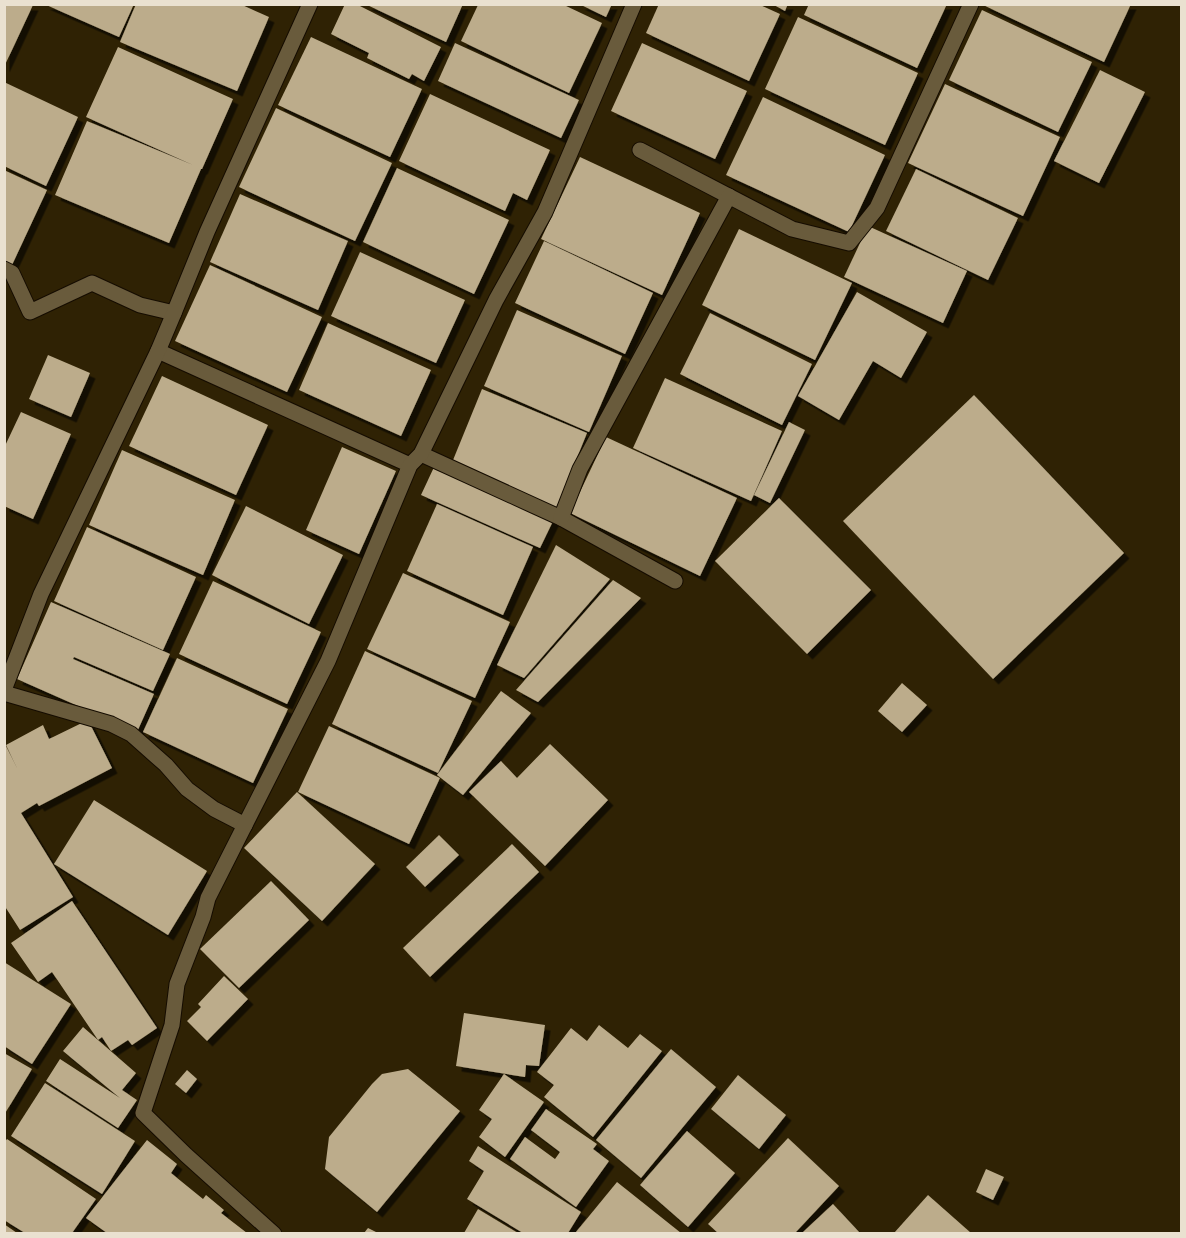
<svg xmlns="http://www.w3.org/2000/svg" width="1186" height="1238" font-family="'Archivo Narrow',sans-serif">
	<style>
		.building { fill: #bcac8b; filter: url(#shadow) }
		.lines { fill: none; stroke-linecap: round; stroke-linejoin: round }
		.minor-casing { stroke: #150c00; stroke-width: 17 }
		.minor { stroke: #695b3c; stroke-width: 15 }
	</style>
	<defs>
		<filter id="shadow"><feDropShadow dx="5.5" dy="5.5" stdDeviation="0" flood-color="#0009"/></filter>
	</defs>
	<rect width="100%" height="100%" fill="#2f2204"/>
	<g class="building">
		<polygon points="4,4 33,5 4,67"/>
		<polygon points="44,4 134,4 119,37"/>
		<polygon points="136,4 240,4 269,17 237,91 120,42"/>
		<polygon points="345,4 356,4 441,47 424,81 412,74 409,79 367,58 369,53 331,34"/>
		<polygon points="365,4 463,4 446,42"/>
		<polygon points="579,4 612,4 606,17"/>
		<polygon points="659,4 758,4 780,14 749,81 646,33"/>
		<polygon points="772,4 788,4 785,11"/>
		<polygon points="809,4 947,4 917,68 804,15"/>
		<polygon points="981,4 1131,4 1104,62"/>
		<polygon points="478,5 564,5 602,23 569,93 461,41"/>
		<polygon points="982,10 1092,62 1058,132 949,80"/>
		<polygon points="798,17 918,73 885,145 765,89"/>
		<polygon points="311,37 422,89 390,157 278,105"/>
		<polygon points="455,43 579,100 561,138 438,81"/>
		<polygon points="642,43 747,91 715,159 611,111"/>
		<polygon points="118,47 233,99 202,169 201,169 169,243 55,195 87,121 193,165 86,117"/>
		<polygon points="1100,70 1145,92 1099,183 1054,161"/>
		<polygon points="4,82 78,117 46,186 4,166"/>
		<polygon points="945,84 1060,137 1023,216 908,163"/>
		<polygon points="430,94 550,150 527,200 513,193 505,211 399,161"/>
		<polygon points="763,97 885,155 849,232 726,175"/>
		<polygon points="276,108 392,163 355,241 239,187"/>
		<polygon points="580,157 700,213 662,295 541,239"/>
		<polygon points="397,168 509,220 474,294 363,242"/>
		<polygon points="916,169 1018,218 988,280 886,231"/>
		<polygon points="4,170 47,190 12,265 4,262"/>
		<polygon points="240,194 348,241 318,310 210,262"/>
		<polygon points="868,226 967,271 943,323 844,277"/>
		<polygon points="739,229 852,283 815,360 702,305"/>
		<polygon points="544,241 653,293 625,354 515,303"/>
		<polygon points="360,252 465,300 436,363 331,316"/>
		<polygon points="210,265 322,317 287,392 175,341"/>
		<polygon points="857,292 927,332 901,378 873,361 839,420 798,396"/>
		<polygon points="517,310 622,356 589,432 484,386"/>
		<polygon points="710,313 812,364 782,425 680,374"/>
		<polygon points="328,323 431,370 401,436 299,390"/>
		<polygon points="48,355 90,373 71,417 29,399"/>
		<polygon points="162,376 268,425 236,495 129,446"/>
		<polygon points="665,378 782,431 751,501 633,448"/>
		<polygon points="482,389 587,433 556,509 451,465"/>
		<polygon points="974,395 1124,553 993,679 843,521"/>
		<polygon points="21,412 71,434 33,519 4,506 4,448"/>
		<polygon points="789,422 805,430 770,503 754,495"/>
		<polygon points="606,437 737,498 700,576 570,513"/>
		<polygon points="342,447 396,471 359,554 306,530"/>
		<polygon points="122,450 235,500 203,575 89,525"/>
		<polygon points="435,465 554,519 540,548 421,495"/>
		<polygon points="779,498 871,590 807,654 715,561"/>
		<polygon points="437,504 533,547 503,615 407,571"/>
		<polygon points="246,506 343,555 309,624 212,575"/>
		<polygon points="87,527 196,577 163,650 54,601"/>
		<polygon points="556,545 610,579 524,678 497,665"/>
		<polygon points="403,573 510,622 475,698 367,649"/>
		<polygon points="613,580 641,598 538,702 516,690"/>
		<polygon points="213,581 321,632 287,704 179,654"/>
		<polygon points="51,602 170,654 153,691 74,657 73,659 154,694 137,732 17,679"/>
		<polygon points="365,651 472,701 438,773 332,724"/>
		<polygon points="177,658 288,709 253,783 143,732"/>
		<polygon points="902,683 927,705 902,732 878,711"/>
		<polygon points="501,691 531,713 463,795 437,775"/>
		<polygon points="88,720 112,768 39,806 37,803 21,813 73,897 20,930 4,905 4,789 6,788 5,788 5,744 17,768 6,745 43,725 49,739"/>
		<polygon points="329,726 440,778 409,844 298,792"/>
		<polygon points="550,744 608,800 545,866 469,792 501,761 517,778"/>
		<polygon points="297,792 375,864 322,921 244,848"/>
		<polygon points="94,800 207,871 168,935 54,864"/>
		<polygon points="439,835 459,855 425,887 406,867"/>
		<polygon points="512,844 539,872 430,977 403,948"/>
		<polygon points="271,881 309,920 239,988 200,949"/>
		<polygon points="72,901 157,1028 132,1045 128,1040 111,1051 102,1037 98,1040 52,972 38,982 11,943"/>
		<polygon points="4,962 71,1004 32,1064 4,1046"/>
		<polygon points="224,976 248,999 207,1041 187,1021 201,1007 198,1004"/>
		<polygon points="464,1013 545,1025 539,1066 526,1065 525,1077 456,1066"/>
		<polygon points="599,1025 628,1048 640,1034 662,1051 593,1137 544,1097 554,1085 537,1072 571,1028 587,1041"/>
		<polygon points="83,1027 136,1073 122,1090 137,1100 118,1128 46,1081 60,1059 120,1098 63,1051"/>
		<polygon points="671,1049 716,1087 641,1178 596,1140"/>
		<polygon points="4,1053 32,1069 4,1115"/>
		<polygon points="408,1069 460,1111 377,1212 325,1169 329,1137 372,1084 382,1074"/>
		<polygon points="187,1070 197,1079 186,1093 175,1084"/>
		<polygon points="504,1074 544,1102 505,1157 479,1137 492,1119 479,1110"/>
		<polygon points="738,1075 786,1115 759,1149 711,1109"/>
		<polygon points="45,1083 135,1141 102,1194 11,1136"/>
		<polygon points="546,1109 597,1144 593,1149 609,1161 576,1207 510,1159 525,1137 555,1159 560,1152 531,1130"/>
		<polygon points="687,1131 735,1173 688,1227 640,1185"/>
		<polygon points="788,1138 839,1186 795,1233 718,1233 708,1224"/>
		<polygon points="7,1139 96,1199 72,1233 25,1233 4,1220 4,1143"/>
		<polygon points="147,1140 177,1164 171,1173 203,1199 206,1195 224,1210 221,1213 247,1233 107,1233 86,1218"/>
		<polygon points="478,1146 581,1212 568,1233 523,1233 467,1199 484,1171 469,1161"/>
		<polygon points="986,1169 1004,1177 993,1200 976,1192"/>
		<polygon points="617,1182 681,1233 578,1233 576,1232"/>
		<polygon points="928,1195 971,1233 894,1233"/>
		<polygon points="833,1204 860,1233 802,1233"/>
		<polygon points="478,1209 518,1233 464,1233"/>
		<polygon points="4,1224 17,1233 4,1233"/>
		<polygon points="368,1228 378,1233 364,1233"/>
	</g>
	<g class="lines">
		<g class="minor-casing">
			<g id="minor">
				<polyline points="640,150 792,229 849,243 877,208 971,4"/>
				<polyline points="4,269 12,273 30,312 92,283 140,305 174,313"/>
				<polyline points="158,351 410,465"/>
				<polyline points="421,454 561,518 675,581"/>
				<polyline points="561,518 580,469 729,196"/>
				<polyline points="4,690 41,594 158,351 174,313 207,232 310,4"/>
				<polyline points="4,693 111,724 131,734 166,765 187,789 214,809 245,825"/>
				<polyline points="274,1234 186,1155 143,1113 172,1025 177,984 203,917 208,898 328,661 410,465 421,454 496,300 545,212 634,4"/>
			</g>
		</g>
		<use href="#minor" class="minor"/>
	</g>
	<rect width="1186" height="1238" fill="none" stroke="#eae1d0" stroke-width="12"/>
</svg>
